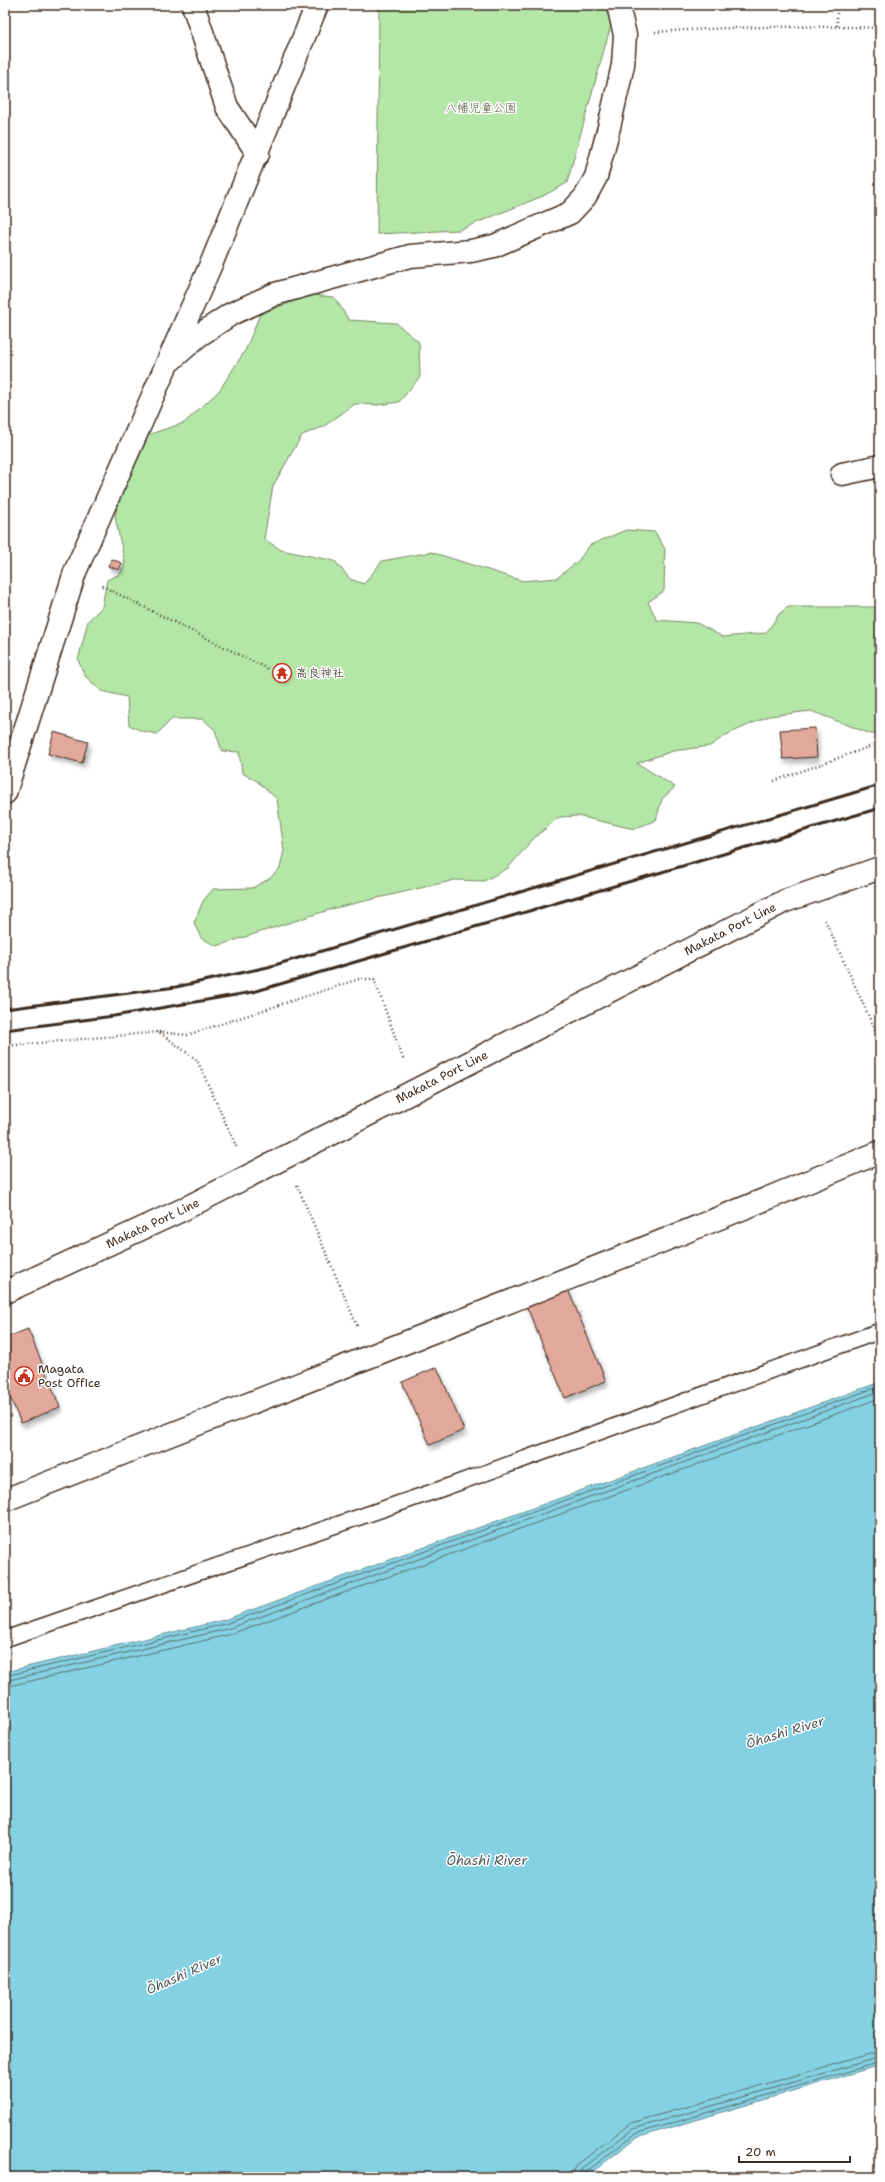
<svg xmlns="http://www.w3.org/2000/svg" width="885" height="2182" font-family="'Shantell Sans','Klee One',sans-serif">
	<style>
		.green { fill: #b3e6a7; stroke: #778862 }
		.water { fill: #84d1e3; stroke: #678e94 }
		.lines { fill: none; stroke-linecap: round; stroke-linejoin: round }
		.shore { stroke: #586d6d; stroke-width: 1 }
		.building { fill: #e1a89b; stroke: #3b2a1e; filter: url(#shadow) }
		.service-casing { stroke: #3b2a1e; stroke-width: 18 }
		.minor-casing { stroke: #3b2a1e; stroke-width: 25 }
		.secondary-casing { stroke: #3b2a1e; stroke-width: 25 }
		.path { stroke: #3b2a1e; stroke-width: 2.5; stroke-dasharray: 1 3; stroke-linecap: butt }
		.service { stroke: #fff; stroke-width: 15 }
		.minor { stroke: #fff; stroke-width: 22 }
		.secondary { stroke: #fff; stroke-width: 22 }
		.rail { stroke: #3b2a1e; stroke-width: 3 }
		.labels { text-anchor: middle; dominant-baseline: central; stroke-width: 3; stroke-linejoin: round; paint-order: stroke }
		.park-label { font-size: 12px; fill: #595940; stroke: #fff }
		.poi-label { font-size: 12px; fill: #3b2a1e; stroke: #fff; text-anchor: start }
		.street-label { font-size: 12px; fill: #3b2a1e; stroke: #fff }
		.water-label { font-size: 13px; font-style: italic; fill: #515c59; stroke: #fff }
	</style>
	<defs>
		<filter id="shadow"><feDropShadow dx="2.5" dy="4.5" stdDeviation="2" flood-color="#0004"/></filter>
	</defs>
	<rect width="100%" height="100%" fill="#fff"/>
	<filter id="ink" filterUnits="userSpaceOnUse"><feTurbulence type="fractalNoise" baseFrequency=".025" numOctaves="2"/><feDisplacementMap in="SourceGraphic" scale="8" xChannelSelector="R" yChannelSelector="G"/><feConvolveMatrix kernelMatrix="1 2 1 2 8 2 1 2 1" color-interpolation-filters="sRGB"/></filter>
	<g filter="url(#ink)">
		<g class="green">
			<polygon points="379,5 605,5 611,25 567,183 543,196 459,230 377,234"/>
			<polygon points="310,295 334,297 349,320 396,323 419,342 420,377 399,402 378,405 355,404 323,427 302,435 273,486 264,539 281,550 335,561 350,579 364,584 382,561 431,552 523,581 557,578 578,561 590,545 626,530 655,532 665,549 664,591 648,602 657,620 697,623 723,637 766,633 780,613 788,607 880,607 880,734 871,734 811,711 769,716 726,735 710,746 673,751 637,763 675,787 662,799 656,820 634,829 578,816 559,817 532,840 508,868 484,881 455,880 335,908 217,946 201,938 194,923 203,901 213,889 252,888 269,879 280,868 284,850 277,799 257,781 242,773 239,752 222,751 215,730 203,719 172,719 157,734 142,731 129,725 127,697 101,691 85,676 78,660 88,621 102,607 107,580 120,574 125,563 115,517 126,472 147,435 184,423 219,391 246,349 260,314"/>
		</g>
		<polygon class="water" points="880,1382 880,2065 636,2138 586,2177 5,2177 5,1672 224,1620"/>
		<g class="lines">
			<g class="shore">
				<polyline points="5,1676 225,1624 880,1386"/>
				<polyline points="5,1681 227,1629 880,1391"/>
				<polyline points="5,1687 228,1635 880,1398"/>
				<polyline points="573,2177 574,2170 578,2164 631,2123 880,2051"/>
				<polyline points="579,2177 582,2168 633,2129 880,2057"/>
				<polyline points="584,2177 586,2172 635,2134 880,2062"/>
			</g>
		</g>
		<g class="building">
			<polygon points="111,559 122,563 119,570 108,566"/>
			<polygon points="282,666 289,673 282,680 274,673"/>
			<polygon points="815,728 817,757 783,759 780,730"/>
			<polygon points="54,732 88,742 82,763 48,754"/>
			<polygon points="565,1282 606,1381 565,1398 523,1298"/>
			<polygon points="28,1329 60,1407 21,1423 5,1386 5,1338"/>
			<polygon points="437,1367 464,1430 430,1445 402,1382"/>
		</g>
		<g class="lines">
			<g class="service-casing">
				<polyline id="service" points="5,1639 438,1490 880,1331"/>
			</g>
			<g class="minor-casing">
				<g id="minor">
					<polyline points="193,5 227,107 258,154"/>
					<polyline points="171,360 198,336 231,314 275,294 410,256 471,251 494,246 570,213 585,197 596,177 609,127 623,65 625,35 618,5"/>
					<polyline points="842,474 880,466"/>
					<polyline points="5,793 75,572 212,262 317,5"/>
					<path d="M 5,1500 C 296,1384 590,1273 880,1152"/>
				</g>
			</g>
			<g class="secondary-casing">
				<g id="secondary">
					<path id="s1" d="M 5,1292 L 182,1210 L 785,901 L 880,868"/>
				</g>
			</g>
			<g class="path">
				<polyline points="837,26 837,5"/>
				<path d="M 655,32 C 730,27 805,25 880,28"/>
				<polyline points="102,586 268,669"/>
				<polyline points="774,781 880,743"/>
				<polyline points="825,920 880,1041"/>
				<polyline points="159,1032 187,1035 359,979 374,979 404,1061"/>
				<polyline points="5,1046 159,1032 197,1060 237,1148"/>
				<polyline points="297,1185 358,1328"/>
			</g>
			<use href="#service" class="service"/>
			<use href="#minor" class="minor"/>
			<use href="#secondary" class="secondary"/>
			<g class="rail">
				<polyline points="5,1009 176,987 268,967 880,785"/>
				<polyline points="5,1030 114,1016 253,992 880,808"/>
			</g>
		</g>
	</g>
	<defs>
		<g id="temple-ring" transform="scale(1)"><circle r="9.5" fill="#fff" stroke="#c8321e" stroke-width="1.5"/><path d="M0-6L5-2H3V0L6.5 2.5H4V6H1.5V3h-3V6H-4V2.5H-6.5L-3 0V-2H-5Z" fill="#c8321e"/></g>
		<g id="civic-ring" transform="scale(1)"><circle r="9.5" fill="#fff" stroke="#c8321e" stroke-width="1.5"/><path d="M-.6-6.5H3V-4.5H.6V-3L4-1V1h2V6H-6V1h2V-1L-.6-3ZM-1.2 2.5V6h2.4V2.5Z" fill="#c8321e"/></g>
	</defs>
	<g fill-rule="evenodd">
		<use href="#temple-ring" x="282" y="673"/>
		<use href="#civic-ring" x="24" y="1376"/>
	</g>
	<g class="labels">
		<g class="park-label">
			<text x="481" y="108">八幡児童公園</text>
		</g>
		<g class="poi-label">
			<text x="296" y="673">高良神社</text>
			<text x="38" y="1369">Magata<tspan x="38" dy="14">Post Office</tspan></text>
		</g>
		<g class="street-label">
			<text stroke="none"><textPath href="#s1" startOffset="811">Makata Port Line</textPath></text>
			<text stroke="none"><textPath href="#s1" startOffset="487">Makata Port Line</textPath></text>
			<text stroke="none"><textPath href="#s1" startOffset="163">Makata Port Line</textPath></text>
		</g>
		<g class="water-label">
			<text transform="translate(785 1732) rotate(-17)">Ōhashi River</text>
			<text x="487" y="1860">Ōhashi River</text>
			<text transform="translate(184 1974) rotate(-24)">Ōhashi River</text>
		</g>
	</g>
	<rect width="885" height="2182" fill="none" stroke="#fff" stroke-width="20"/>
	<rect x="10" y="10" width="865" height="2162" fill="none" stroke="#3b2a1e" stroke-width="1.5" filter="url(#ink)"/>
	<path d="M739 2156v6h111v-6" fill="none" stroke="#3b2a1e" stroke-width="2"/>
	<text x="745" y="2156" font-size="12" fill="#3b2a1e" stroke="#ffffff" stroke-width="3" paint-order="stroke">20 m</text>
</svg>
